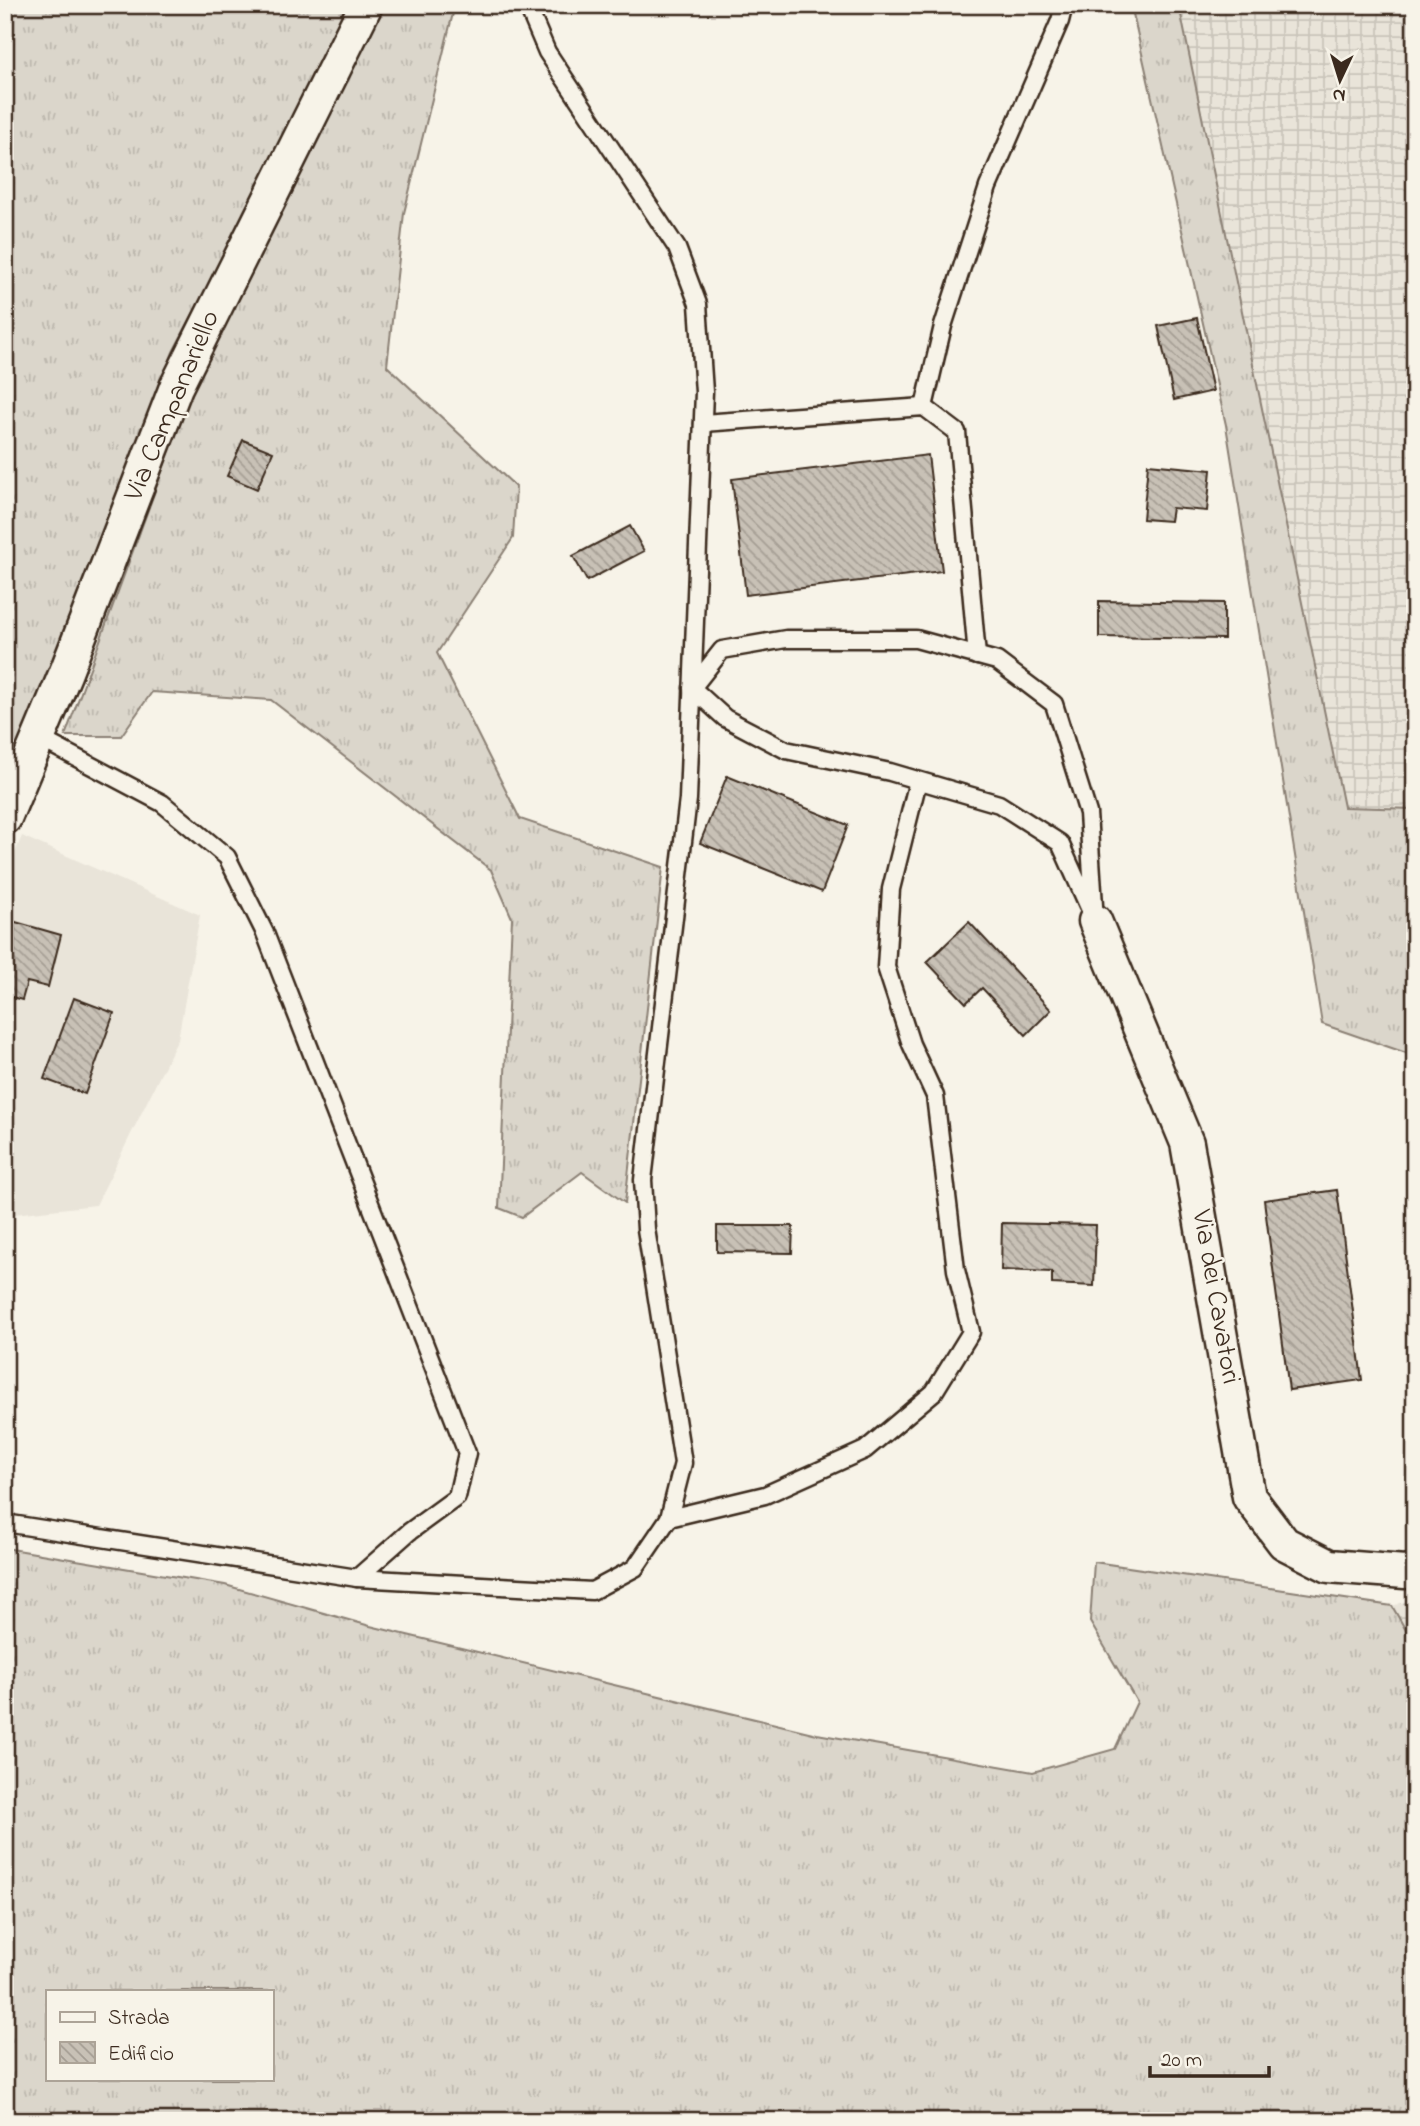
<svg xmlns="http://www.w3.org/2000/svg" width="1420" height="2126" font-family="'Indie Flower',sans-serif">
	<style>
		.built { fill: #e9e4d9 }
		.industrial { fill: url(#industrial-grid) }
		.grass { fill: url(#grass-tufts); stroke: #8b8074; stroke-width: 2; fill-rule: evenodd }
		.building { fill: url(#building-back-hatch); stroke: #3b2a1e; stroke-width: 2 }
		.lines { fill: none; stroke-linecap: round; stroke-linejoin: round }
		.lane-casing { stroke: #3b2a1e; stroke-width: 21 }
		.street-casing { stroke: #3b2a1e; stroke-width: 37 }
		.lane { stroke: #f7f3e8; stroke-width: 16 }
		.street { stroke: #f7f3e8; stroke-width: 32 }
		.labels { text-anchor: middle; dominant-baseline: central; stroke-width: 5; stroke-linejoin: round; paint-order: stroke }
		.street-label { font-size: 28px; fill: #3b2a1e; stroke: #f7f3e8 }
	</style>
	<defs>
		<pattern id="industrial-grid" width="8" height="8" patternUnits="userSpaceOnUse" patternTransform="scale(1.75)"><rect width="8" height="8" fill="#e9e4d9"/><path d="M0 4h8M4 0v8" fill="none" stroke="#c9c4ba"/></pattern>
		<pattern id="grass-tufts" width="24" height="20" patternUnits="userSpaceOnUse" patternTransform="scale(1.75)"><rect width="24" height="20" fill="#dbd6cb"/><path d="M3 7l-1-3M5 7V3M7 7l1-3M15 17l-1-3M17 17v-4M19 17l1-3" fill="none" stroke="#bdb8ae"/></pattern>
		<pattern id="building-back-hatch" width="6" height="6" patternUnits="userSpaceOnUse" patternTransform="scale(1.75)"><rect width="6" height="6" fill="#c8c1b6"/><path d="M-1 5l2 2M0 0l6 6M5-1l2 2" fill="none" stroke="#a49d93"/></pattern>
	</defs>
	<rect width="100%" height="100%" fill="#f7f3e8"/>
	<filter id="ink" filterUnits="userSpaceOnUse"><feTurbulence type="fractalNoise" baseFrequency=".0143" numOctaves="2"/><feDisplacementMap in="SourceGraphic" scale="14" xChannelSelector="R" yChannelSelector="G"/><feConvolveMatrix kernelMatrix="1 2 1 2 8 2 1 2 1" color-interpolation-filters="sRGB"/></filter>
	<g filter="url(#ink)">
		<polygon class="built" points="22,836 200,915 178,1039 96,1205 5,1215 5,877"/>
		<g class="industrial">
			<polygon points="1179,5 1415,5 1415,809 1344,807"/>
			<polygon points="1415,1599 1415,1646 1392,1606"/>
		</g>
		<g class="grass">
			<polygon points="5,5 350,5 341,32 173,352 5,783"/>
			<polygon points="383,5 455,5 404,213 387,366 516,487 513,538 437,653 520,819 663,867 625,1203 582,1172 522,1217 499,1208 512,918 491,870 271,700 152,692 121,736 65,736 189,398"/>
			<polygon points="1131,5 1179,5 1344,807 1415,809 1415,1056 1322,1024 1226,425"/>
			<path d="M 5,1548 L 225,1585 L 370,1626 L 817,1734 L 1033,1772 L 1115,1749 L 1137,1702 L 1090,1622 L 1094,1562 L 1392,1606 L 1415,1646 L 1415,2121 L 5,2121 ZM 47,1991 L 271,1991 L 271,2079 L 47,2079 Z"/>
		</g>
		<g class="building">
			<polygon points="1197,318 1213,391 1174,400 1158,326"/>
			<polygon points="243,440 273,452 257,489 227,476"/>
			<polygon points="928,455 942,571 746,595 732,479"/>
			<polygon points="1148,464 1211,470 1207,511 1172,508 1170,521 1143,519"/>
			<polygon points="630,526 644,551 587,581 573,556"/>
			<polygon points="1099,601 1224,603 1224,639 1099,637"/>
			<polygon points="727,776 848,825 822,892 700,843"/>
			<polygon points="5,919 61,935 48,987 27,982 22,1000 5,995"/>
			<polygon points="969,922 1051,1010 1026,1035 982,988 966,1003 927,962"/>
			<polygon points="74,998 114,1013 85,1094 44,1079"/>
			<polygon points="1337,1190 1362,1380 1289,1390 1264,1200"/>
			<polygon points="1002,1223 1096,1225 1094,1286 1052,1284 1052,1272 1001,1270"/>
			<polygon points="717,1226 793,1226 792,1253 717,1252"/>
		</g>
		<g class="lines">
			<g class="lane-casing">
				<g id="lane">
					<polyline points="924,407 943,326 988,187 1060,21 1064,5"/>
					<polyline points="703,423 924,407 957,432 977,656"/>
					<polygon points="786,639 916,639 997,661 1054,704 1088,813 1095,921 1060,843 999,804 890,772 786,750 725,718 692,688 722,650"/>
					<polyline points="39,738 162,803 227,857 265,933 467,1453 457,1497 409,1532 357,1578"/>
					<polyline points="669,1518 765,1495 865,1450 934,1392 971,1332 956,1270 935,1096 911,1044 886,967 891,889 918,781"/>
					<polyline points="5,1523 357,1578 592,1591 635,1568 669,1518 683,1463 646,1229 643,1180 688,799 704,392 698,304 677,248 547,52 527,5"/>
				</g>
			</g>
			<g class="street-casing">
				<g id="street">
					<polyline points="5,818 66,672 176,387 366,5"/>
					<polyline points="1095,921 1187,1143 1249,1497 1284,1543 1329,1566 1405,1572 1415,1570"/>
				</g>
			</g>
			<use href="#lane" class="lane"/>
			<use href="#street" class="street"/>
		</g>
	</g>
	<g class="labels">
		<g class="street-label">
			<text transform="translate(173 406) rotate(-67)">Via Campanariello</text>
			<text transform="translate(1215 1297) rotate(80)">Via dei Cavatori</text>
		</g>
	</g>
	<rect width="1420" height="2126" fill="none" stroke="#f7f3e8" stroke-width="28"/>
	<rect x="14" y="14" width="1392" height="2098" fill="none" stroke="#3b2a1e" stroke-width="2.5" filter="url(#ink)"/>
	<rect x="46" y="1990" width="228" height="91" fill="#f7f3e8" stroke="#aca397" stroke-width="2"/>
	<rect x="60" y="2012" width="35" height="10" fill="#f7f3e8" stroke="#aca397" stroke-width="2"/>
	<text x="108" y="2024" font-size="21" fill="#3b2a1e">Strada</text>
	<rect x="60" y="2042" width="35" height="21" fill="url(#building-back-hatch)" stroke="#aca397" stroke-width="2"/>
	<text x="108" y="2060" font-size="21" fill="#3b2a1e">Edificio</text>
	<g transform="translate(1340 80) rotate(184)" stroke="#f7f3e8" stroke-width="5" paint-order="stroke">
	<path d="M0-5L12 26L0 18L-12 26Z" fill="#3b2a1e"/>
	<text y="-10" font-size="19" font-weight="bold" text-anchor="middle" fill="#3b2a1e">N</text>
	</g>
	<path d="M1150 2066v10h119v-10" fill="none" stroke="#3b2a1e" stroke-width="3.5"/>
	<text x="1161" y="2066" font-size="21" fill="#3b2a1e" stroke="#f7f3e8" stroke-width="5" paint-order="stroke">20 m</text>
</svg>
